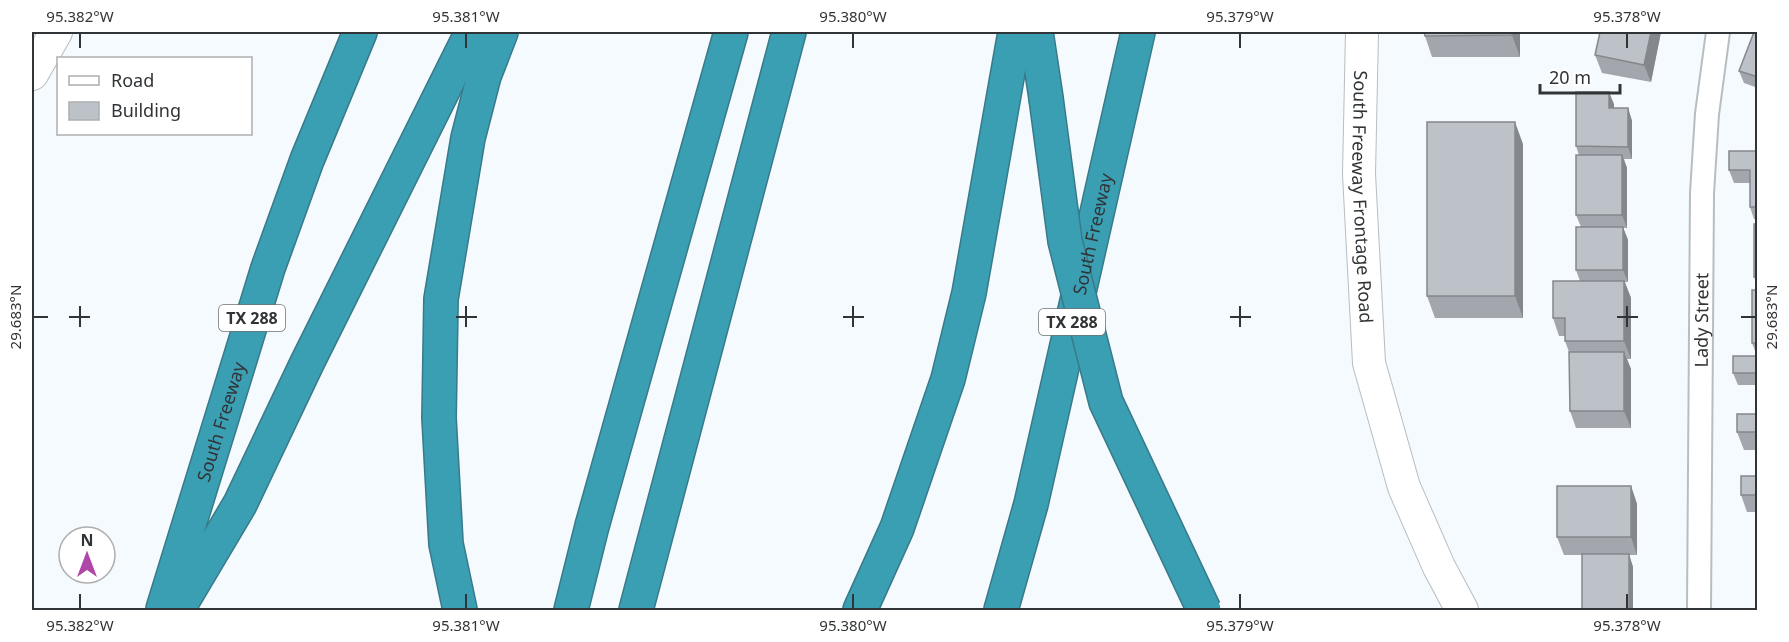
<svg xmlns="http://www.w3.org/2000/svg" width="1789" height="642" font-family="'Noto Sans',sans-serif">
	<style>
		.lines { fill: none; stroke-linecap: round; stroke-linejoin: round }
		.street-casing { stroke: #b6bec2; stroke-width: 26 }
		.secondary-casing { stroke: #b6bec2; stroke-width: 34 }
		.highway-casing { stroke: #387a88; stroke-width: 36 }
		.street { stroke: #fff; stroke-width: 22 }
		.secondary { stroke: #fff; stroke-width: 32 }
		.highway { stroke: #3b9fb4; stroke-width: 33 }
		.highway-bridge-casing { stroke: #387a88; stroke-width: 36; stroke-linecap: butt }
		.highway-bridge { stroke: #3b9fb4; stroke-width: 33 }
		.wall { fill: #a3a7ad }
		.shaded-wall { fill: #84888d }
		.building { fill: #bdc2c9; stroke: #84888d; stroke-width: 1.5 }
		.ticks { fill: none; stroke: #313436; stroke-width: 2 }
		.labels { text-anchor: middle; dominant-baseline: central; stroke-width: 4.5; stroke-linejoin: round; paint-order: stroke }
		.shield { fill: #fff; stroke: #6f7172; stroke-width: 1.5 }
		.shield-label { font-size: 16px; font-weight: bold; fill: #313436 }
		.street-label { font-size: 18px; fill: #313436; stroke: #fff }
		.neatline { fill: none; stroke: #313436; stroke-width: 2 }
		.ticks-label { font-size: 15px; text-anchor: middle; fill: #313436 }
	</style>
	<rect width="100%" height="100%" fill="#f4fafe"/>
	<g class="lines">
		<g class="street-casing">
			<g id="street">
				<path id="s1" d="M 1699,610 L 1702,193 L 1707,114 L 1718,32"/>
			</g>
		</g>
		<g class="secondary-casing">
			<g id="secondary">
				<path id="s2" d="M 1362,32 L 1359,174 L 1369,363 L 1404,487 L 1439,567 L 1462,610"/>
				<polyline points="32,74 56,32"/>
			</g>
		</g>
		<g class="highway-casing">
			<g id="highway">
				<polyline points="1036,32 1046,98"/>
				<path id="s3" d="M 163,609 L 268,268 L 307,160 L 360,32"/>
				<polyline points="177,610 240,504 307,363 472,32"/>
				<polyline points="460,610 446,544 439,418 441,299 468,138 484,76 501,32"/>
				<polyline points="571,610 592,526 731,32"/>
				<polyline points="636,610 789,32"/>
				<polyline points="860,610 897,528 948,379 969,293 1015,32"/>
				<path id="s4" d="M 1001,610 L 1031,504 L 1138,32"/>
			</g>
		</g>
		<use href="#street" class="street"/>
		<use href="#secondary" class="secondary"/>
		<use href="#highway" class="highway"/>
		<g class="highway-bridge-casing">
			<polyline id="highway-bridge" points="1046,98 1065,241 1106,402 1204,610"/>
		</g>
		<use href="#highway-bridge" class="highway-bridge"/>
	</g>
	<g class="wall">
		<polygon points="1520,32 1520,57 1432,57 1425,36"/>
		<polygon points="1600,32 1661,32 1651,82 1602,73 1595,55"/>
		<polygon points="1758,32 1758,88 1744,83 1739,71"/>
		<polygon points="1614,104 1614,108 1628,108 1632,121 1632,159 1624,159 1627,168 1627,228 1623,228 1628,240 1628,282 1625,282 1631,298 1631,359 1627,359 1631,369 1631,428 1576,428 1570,411 1569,352 1565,341 1565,336 1559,336 1553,318 1580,281 1576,270 1581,227 1576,215 1579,155 1576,146"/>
		<polygon points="1523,144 1523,318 1435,318 1427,296"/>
		<polygon points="1758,151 1758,219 1754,219 1750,207 1750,183 1734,183 1729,170"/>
		<polygon points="1758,224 1758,287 1754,277"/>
		<polygon points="1758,290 1758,356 1757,356 1752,343"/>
		<polygon points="1758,356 1758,385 1738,385 1733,373"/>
		<polygon points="1758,414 1758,472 1756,469 1756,450 1744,450 1737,432"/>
		<polygon points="1758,476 1758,512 1747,512 1741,495"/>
		<polygon points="1631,486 1637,504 1637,555 1629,555 1633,567 1633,610 1582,555 1564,555 1557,537"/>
	</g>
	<g class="shaded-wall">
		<polygon points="1512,32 1520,32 1520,57 1512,35"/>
		<polygon points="1651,32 1661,32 1651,82 1644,65"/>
		<polygon points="1609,92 1614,104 1614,121 1609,108"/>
		<polygon points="1628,108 1632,121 1632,159 1628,147"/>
		<polygon points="1515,122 1523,144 1523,318 1515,296"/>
		<polygon points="1622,155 1627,168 1627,228 1622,215"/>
		<polygon points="1623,227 1628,240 1628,282 1623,270"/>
		<polygon points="1624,281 1631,298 1631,359 1624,341"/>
		<polygon points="1624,352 1631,369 1631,428 1624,411"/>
		<polygon points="1631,486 1637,504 1637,555 1631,537"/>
		<polygon points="1629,554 1633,567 1633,610 1629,610"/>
	</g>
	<g class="building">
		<polygon points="1424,32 1512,32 1512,35 1425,36"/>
		<polygon points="1600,32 1651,32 1644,65 1595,55"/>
		<polygon points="1754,32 1758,32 1758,77 1739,71"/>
		<polygon points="1576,92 1609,92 1609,108 1628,108 1628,147 1576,146"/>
		<rect x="1427" y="122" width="88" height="174"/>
		<polygon points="1729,151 1758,151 1758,207 1750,207 1750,170 1729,170"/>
		<rect x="1576" y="155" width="46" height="60"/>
		<rect x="1754" y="224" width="4" height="53"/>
		<rect x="1576" y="227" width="47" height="43"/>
		<polygon points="1553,281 1624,281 1624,341 1565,341 1565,318 1553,318"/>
		<rect x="1752" y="290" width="6" height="53"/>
		<polygon points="1569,352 1624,352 1624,411 1570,411"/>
		<rect x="1733" y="356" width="25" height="17"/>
		<polygon points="1737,414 1758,414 1758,469 1756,469 1756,432 1737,432"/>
		<rect x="1741" y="476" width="17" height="19"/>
		<rect x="1557" y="486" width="74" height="51"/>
		<rect x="1582" y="554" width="47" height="56"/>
	</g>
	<path class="ticks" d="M 80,33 L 80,48M 466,33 L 466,48M 853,33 L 853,48M 1240,33 L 1240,48M 1627,33 L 1627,48M 80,306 L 80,327M 466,306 L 466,327M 853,306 L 853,327M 1240,306 L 1240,327M 1627,306 L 1627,327M 33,317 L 48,317M 69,317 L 90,317M 456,317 L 477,317M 843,317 L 864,317M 1230,317 L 1251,317M 1617,317 L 1638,317M 1741,317 L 1756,317M 80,594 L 80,609M 466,594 L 466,609M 853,594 L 853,609M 1240,594 L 1240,609M 1627,594 L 1627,609"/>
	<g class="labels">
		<g class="shield">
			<rect x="219" y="305" width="66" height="26" rx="4.5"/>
			<rect x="1039" y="309" width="66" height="26" rx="4.5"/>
		</g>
		<g class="shield-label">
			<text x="252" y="318">TX 288</text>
			<text x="1072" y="322">TX 288</text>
		</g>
		<g class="street-label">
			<text stroke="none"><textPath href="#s2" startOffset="165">South Freeway Frontage Road</textPath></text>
			<text stroke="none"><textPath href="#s4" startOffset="387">South Freeway</textPath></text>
			<text stroke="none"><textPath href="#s1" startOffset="290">Lady Street</textPath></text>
			<text stroke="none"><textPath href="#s3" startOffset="196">South Freeway</textPath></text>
		</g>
	</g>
	<rect width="1789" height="642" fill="none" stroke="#ffffff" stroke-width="66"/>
	<rect x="57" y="57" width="195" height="78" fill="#ffffff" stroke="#adaeaf" stroke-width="1.5"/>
	<rect x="69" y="76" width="30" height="9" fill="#ffffff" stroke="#adaeaf" stroke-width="1.5"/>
	<text x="111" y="87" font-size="18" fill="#313436">Road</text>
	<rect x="69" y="102" width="30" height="18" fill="#bdc2c9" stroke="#adaeaf" stroke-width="1.5"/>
	<text x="111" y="117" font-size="18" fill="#313436">Building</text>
	<g transform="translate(87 555)"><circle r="28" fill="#ffffff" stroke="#adaeaf" stroke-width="1.5"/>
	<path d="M0-4.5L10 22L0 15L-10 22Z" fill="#af46a8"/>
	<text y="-9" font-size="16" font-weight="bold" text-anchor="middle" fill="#313436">N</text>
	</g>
	<path d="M1540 84v9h80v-9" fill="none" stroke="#313436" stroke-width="3"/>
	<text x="1549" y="84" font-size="18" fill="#313436" stroke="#ffffff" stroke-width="4.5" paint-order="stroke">20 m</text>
	<rect x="33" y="33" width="1723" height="576" class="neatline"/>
	<g class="ticks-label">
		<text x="80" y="22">95.382°W</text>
		<text x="466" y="22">95.381°W</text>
		<text x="853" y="22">95.380°W</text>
		<text x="1240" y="22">95.379°W</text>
		<text x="1627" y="22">95.378°W</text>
		<text transform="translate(16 317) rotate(-90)" y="5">29.683°N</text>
		<text transform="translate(1772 317) rotate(-90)" y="5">29.683°N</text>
		<text x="80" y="631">95.382°W</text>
		<text x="466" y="631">95.381°W</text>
		<text x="853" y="631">95.380°W</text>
		<text x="1240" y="631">95.379°W</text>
		<text x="1627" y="631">95.378°W</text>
	</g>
</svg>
